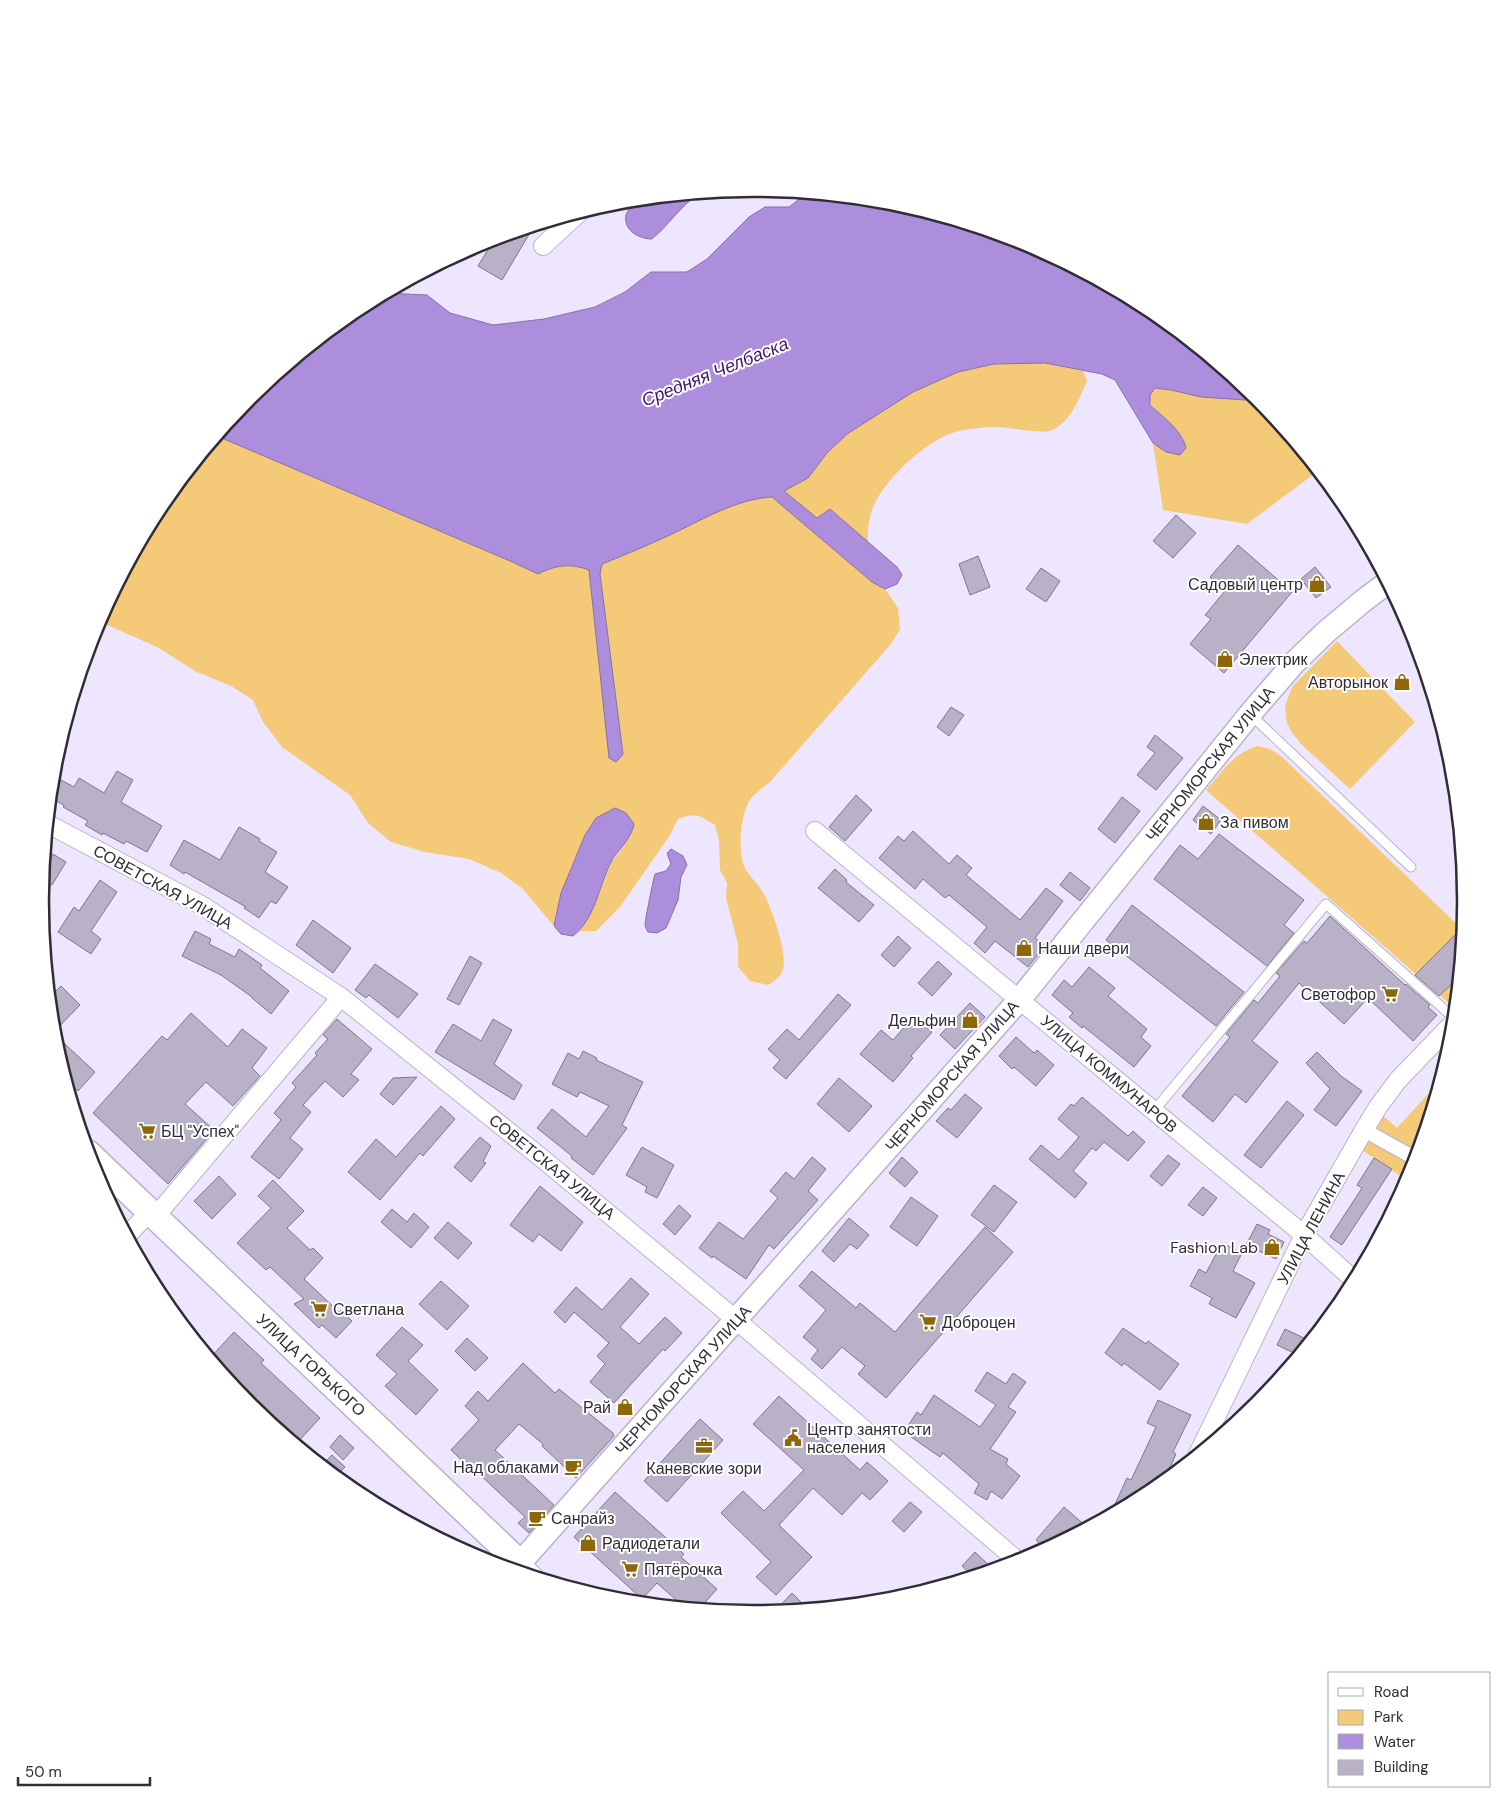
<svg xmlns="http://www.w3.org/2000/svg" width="1506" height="1802" font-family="'DM Sans',sans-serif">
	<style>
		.green { fill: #f4c978 }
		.water { fill: #ac8edc; stroke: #8771aa }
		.building { fill: #b9b1c8; stroke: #7e778d }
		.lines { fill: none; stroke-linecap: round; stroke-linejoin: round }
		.service-casing { stroke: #bab2ca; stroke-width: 11 }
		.pedestrian-casing { stroke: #bab2ca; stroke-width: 16 }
		.minor-casing { stroke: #bab2ca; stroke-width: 20 }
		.tertiary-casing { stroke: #bab2ca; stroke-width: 25 }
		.secondary-casing { stroke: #bab2ca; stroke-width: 28 }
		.service { stroke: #fff; stroke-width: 9 }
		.pedestrian { stroke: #fff; stroke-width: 14 }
		.minor { stroke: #fff; stroke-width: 18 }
		.tertiary { stroke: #fff; stroke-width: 22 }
		.secondary { stroke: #fff; stroke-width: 25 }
		.labels { text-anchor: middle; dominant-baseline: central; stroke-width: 4; stroke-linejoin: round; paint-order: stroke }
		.poi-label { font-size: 16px; fill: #302d37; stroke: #fff; text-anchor: start }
		.street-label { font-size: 16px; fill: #302d37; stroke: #fff }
		.water-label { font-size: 18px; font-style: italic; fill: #421470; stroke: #fff }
		.rim { fill: none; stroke: #302d37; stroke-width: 2.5 }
	</style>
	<rect width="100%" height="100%" fill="#eee6fe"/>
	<g class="green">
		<path d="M 1045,363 L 1083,371 L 1087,381 C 1079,398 1070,425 1049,431 C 1039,434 1009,427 996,427 C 984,427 967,429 955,432 C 926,441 886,478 874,505 C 869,516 867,530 868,542 L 830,509 L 817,518 L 784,491 L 808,478 L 827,453 L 847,434 L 913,392 L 958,372 L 994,364 Z"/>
		<polygon points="1155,388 1171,390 1201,397 1260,401 1318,471 1247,524 1163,510 1153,443 1166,452 1184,440 1169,422 1150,404 1150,395"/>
		<path d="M 217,436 L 510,561 L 537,574 C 556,565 570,563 590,570 L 609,757 L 616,762 L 600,574 L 602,564 C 625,555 648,545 670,535 C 702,520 736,499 772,497 L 872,582 L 885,589 L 898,608 L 900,629 L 891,644 L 770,782 C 763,788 752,795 748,803 C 740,820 737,854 746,870 C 751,878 758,884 763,892 C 771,907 788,953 783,969 C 781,977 775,981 768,985 L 750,981 L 738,967 L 738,944 L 726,898 L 727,883 L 720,870 L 719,841 L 715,825 C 699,815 696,812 678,819 L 670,835 L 620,907 L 596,931 L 580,931 L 599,895 L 611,863 L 632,835 L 596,818 C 575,851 562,888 554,926 L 522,888 L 501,873 L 469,859 L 425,852 L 391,842 L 368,823 L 350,795 L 282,747 L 263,722 L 253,700 L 231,686 L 197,672 L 157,647 L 98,621 L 160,505 Z"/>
		<polygon points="1337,641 1415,722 1350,789 1301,744 1290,730 1286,719 1285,706 1292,687"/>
		<path d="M 1258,746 L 1270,749 L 1281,756 L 1463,930 L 1456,1002 L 1452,1006 L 1206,790 C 1222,772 1233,753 1258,746 Z"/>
		<polygon points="1440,1081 1412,1174 1408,1181 1362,1150 1382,1115 1397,1128"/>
	</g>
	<g class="water">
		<path d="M 700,193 C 681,205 669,225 652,239 C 640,239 623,231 626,215 C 627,212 630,208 631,204 L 638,201 C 655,209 656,199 671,196 C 680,194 690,194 700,193 Z"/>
		<path d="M 807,193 L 892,202 L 1026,242 L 1149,308 L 1260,401 L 1201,397 L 1171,390 L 1155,388 L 1150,395 L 1150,405 C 1163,417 1182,430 1186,448 L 1180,455 L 1166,452 L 1153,443 L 1115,380 L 1102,374 L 1045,363 L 994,364 L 958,372 L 913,392 L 847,434 L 827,453 L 808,478 L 784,491 L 817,518 L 830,509 L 897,567 L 902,575 L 897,584 L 885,589 L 872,582 L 772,497 C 736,499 702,520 670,535 C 648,545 625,555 602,564 L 600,574 L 623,754 L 616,762 L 609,758 L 589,570 C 570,563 556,565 538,574 L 510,561 L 217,436 L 249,397 L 357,308 L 385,293 L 427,295 L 450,313 L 493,325 L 544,319 L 595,307 L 625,292 L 651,272 L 687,272 L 707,259 L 749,217 L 765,207 L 789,207 Z"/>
		<path d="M 615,808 L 626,813 L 634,824 C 630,843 618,848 610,864 C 599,888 594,920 573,936 L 561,934 L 554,926 L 561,893 L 585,835 L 596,818 Z"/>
		<path d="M 671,849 L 683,856 L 687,865 L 681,877 L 678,900 L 666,928 L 657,933 L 648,932 C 647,930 645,927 645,925 C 645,920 654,876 655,874 L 666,871 L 671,864 L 667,853 Z"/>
	</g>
	<g class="building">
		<polygon points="534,226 502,280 478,266 495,238"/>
		<polygon points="1176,515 1196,533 1173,558 1153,541"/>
		<polygon points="1238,545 1292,592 1224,673 1190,644 1211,619 1205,615 1225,591 1210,577"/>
		<polygon points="978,556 990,587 970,595 959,564"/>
		<polygon points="1315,567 1331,587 1316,598 1301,579"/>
		<polygon points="1041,568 1060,581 1046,602 1026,589"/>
		<polygon points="951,707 964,715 949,736 937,727"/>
		<polygon points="1155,735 1183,758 1156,790 1137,775 1155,753 1147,747"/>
		<polygon points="117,771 133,780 121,802 162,826 147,852 126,841 124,844 103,833 102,835 85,825 88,821 63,807 64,805 50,798 52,775 74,787 79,778 104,793"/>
		<polygon points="856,795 872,810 845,841 829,827"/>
		<polygon points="1122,797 1140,811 1115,843 1098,829"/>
		<polygon points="1203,806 1221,820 1211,834 1193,820"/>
		<polygon points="239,827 260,839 259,841 277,852 265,872 288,887 276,904 271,901 259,918 244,908 246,907 185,872 184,874 170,865 184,840 220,860"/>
		<polygon points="913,831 949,864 957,855 972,868 966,875 1020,920 1046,888 1063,901 1035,938 1045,946 1028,967 995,941 985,953 974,943 987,927 949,895 945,898 923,879 915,889 879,858 898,836 904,841"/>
		<polygon points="1219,834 1304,900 1284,925 1294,933 1267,966 1154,879 1180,845 1198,859"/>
		<polygon points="53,854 66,862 52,885 42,880 43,872"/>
		<polygon points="835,869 847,880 846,882 874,905 859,922 818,888"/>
		<polygon points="1070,872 1090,888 1080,901 1060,885"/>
		<polygon points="100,880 117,892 91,931 101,939 91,954 58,932 74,907 79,911"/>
		<polygon points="1132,905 1244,992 1216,1026 1106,940"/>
		<polygon points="1330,916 1405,985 1406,984 1430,1005 1428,1007 1437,1015 1413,1041 1368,998 1344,1024 1299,983 1252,1041 1278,1062 1246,1103 1235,1094 1213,1122 1182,1096 1230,1037 1226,1034 1254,1000 1258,1003 1280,976 1276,973 1304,941 1307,943"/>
		<polygon points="313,920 351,948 333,973 296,945"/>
		<polygon points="1463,927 1459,977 1439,996 1415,975"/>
		<polygon points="195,931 211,939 209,944 235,957 239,949 262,965 260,968 289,991 271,1014 252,998 252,997 221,975 182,956"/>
		<polygon points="898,936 911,948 894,967 881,955"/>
		<polygon points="470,956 482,963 459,1005 447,999"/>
		<polygon points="938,961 952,974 932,996 918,983"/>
		<polygon points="375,964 418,994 398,1018 369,995 366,998 355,990"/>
		<polygon points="1089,967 1115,988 1108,996 1147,1029 1141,1037 1151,1046 1134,1067 1083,1026 1082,1028 1069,1017 1073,1013 1052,995 1064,980 1072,987"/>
		<polygon points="61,986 80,1005 53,1033 95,1072 78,1091 65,1079 54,1040 50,997"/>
		<polygon points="838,994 851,1005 786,1079 773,1068 780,1060 768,1049 787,1029 799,1040"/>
		<polygon points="970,1003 985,1017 955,1049 940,1035"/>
		<polygon points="191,1013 228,1047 242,1029 267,1048 252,1068 260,1076 233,1106 206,1082 185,1104 214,1130 168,1184 93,1113 162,1036 167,1040"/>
		<polygon points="914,1016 932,1032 911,1056 913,1058 893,1082 860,1054 881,1030 893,1040"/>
		<polygon points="337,1019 372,1049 351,1074 359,1080 343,1097 325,1081 303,1105 311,1112 290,1138 303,1149 279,1179 251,1157 281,1120 274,1113 296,1087 292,1083 317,1055 315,1053 328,1039 323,1035"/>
		<polygon points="493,1019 512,1030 494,1064 522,1085 514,1100 435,1052 453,1024 481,1041"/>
		<polygon points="1016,1037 1034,1053 1037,1050 1054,1065 1036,1086 1014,1067 1012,1069 999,1056"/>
		<polygon points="583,1051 597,1058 596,1060 643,1082 622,1125 627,1128 593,1175 571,1158 572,1156 537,1128 552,1109 586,1137 609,1106 580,1092 577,1097 552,1084 568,1053 579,1059"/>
		<polygon points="1317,1052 1341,1076 1362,1091 1336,1126 1314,1110 1330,1089 1306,1063"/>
		<polygon points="417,1077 393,1105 380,1094 393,1078"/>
		<polygon points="839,1078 872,1106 849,1132 817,1104"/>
		<polygon points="965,1094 982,1108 957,1138 936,1121 948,1108 951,1110"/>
		<polygon points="1082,1097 1128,1136 1133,1131 1145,1142 1128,1161 1104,1142 1096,1151 1092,1148 1073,1171 1087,1183 1075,1198 1029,1159 1041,1145 1059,1160 1079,1137 1058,1119 1071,1104 1074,1106"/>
		<polygon points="1287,1101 1304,1115 1261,1168 1244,1155"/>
		<polygon points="441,1106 455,1119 423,1156 420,1153 380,1200 348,1172 376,1139 396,1157"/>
		<polygon points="480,1137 491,1146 483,1162 486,1163 471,1182 454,1167"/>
		<polygon points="642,1147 674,1165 657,1198 645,1192 647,1187 626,1175"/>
		<polygon points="1168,1155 1180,1164 1162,1186 1150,1176"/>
		<polygon points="812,1157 826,1169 808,1191 818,1200 774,1249 769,1245 746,1279 713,1256 712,1258 699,1248 719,1222 743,1239 778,1198 770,1191 786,1172 794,1179"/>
		<polygon points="902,1157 918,1172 905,1187 889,1173"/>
		<polygon points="1374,1158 1392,1169 1342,1245 1330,1237 1362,1188 1357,1185"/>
		<polygon points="219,1176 236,1194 212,1219 194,1201"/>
		<polygon points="273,1180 304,1211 287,1228 310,1250 313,1248 323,1258 304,1279 339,1312 341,1310 352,1321 336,1338 322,1325 319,1328 294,1304 304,1299 270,1267 266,1270 237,1243 271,1208 258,1196"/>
		<polygon points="994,1185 1017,1202 994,1232 971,1215"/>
		<polygon points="540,1186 583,1222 561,1251 539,1234 533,1242 510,1225"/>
		<polygon points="1203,1187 1217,1198 1203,1216 1188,1205"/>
		<polygon points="911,1197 938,1216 917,1246 890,1227"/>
		<polygon points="679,1205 691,1216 675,1235 663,1224"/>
		<polygon points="392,1209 407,1222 414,1213 429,1227 411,1248 381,1222"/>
		<polygon points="849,1218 869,1235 857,1249 850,1244 834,1262 822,1251"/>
		<polygon points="448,1222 472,1243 458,1259 434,1238"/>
		<polygon points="1257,1224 1270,1230 1268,1234 1284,1242 1276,1259 1246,1245"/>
		<polygon points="985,1227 1013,1252 886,1398 858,1374 865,1366 842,1347 822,1369 811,1359 818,1350 803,1337 826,1310 799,1286 812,1271 856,1308 860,1303 895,1332"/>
		<polygon points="1222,1243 1242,1253 1233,1271 1255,1283 1236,1318 1209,1304 1212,1298 1190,1286 1199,1269 1206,1273"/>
		<polygon points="631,1278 649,1294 620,1327 639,1344 665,1317 682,1333 665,1351 663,1349 614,1403 590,1382 605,1364 597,1356 609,1343 574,1312 565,1323 554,1312 576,1287 602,1310"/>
		<polygon points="441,1281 469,1306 447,1330 419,1304"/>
		<polygon points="402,1327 423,1345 408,1361 438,1390 416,1415 385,1386 397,1374 376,1355"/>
		<polygon points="1123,1328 1146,1344 1148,1341 1179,1364 1160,1390 1124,1363 1122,1366 1105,1353"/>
		<polygon points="1285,1329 1306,1339 1298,1355 1277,1345"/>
		<polygon points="234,1332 264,1360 261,1363 320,1418 296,1444 249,1405 210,1358"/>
		<polygon points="467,1338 488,1358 475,1371 455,1351"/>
		<polygon points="523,1363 555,1393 559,1389 613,1433 614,1436 576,1478 542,1446 543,1444 519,1424 495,1450 554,1505 529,1533 518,1523 525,1517 477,1472 476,1474 451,1450 479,1420 465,1406 478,1391 488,1401"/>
		<polygon points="987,1372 1006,1384 1013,1373 1026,1382 1008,1407 1016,1412 990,1449 1008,1459 1006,1464 1020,1476 1002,1499 991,1491 987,1500 974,1493 979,1484 943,1453 940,1457 904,1432 917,1412 921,1415 934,1395 980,1427 996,1405 975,1391"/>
		<polygon points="779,1396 860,1470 867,1462 888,1481 870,1500 862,1493 842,1515 813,1488 779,1525 812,1557 776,1595 756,1577 771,1562 721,1513 743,1491 764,1511 804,1470 753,1424"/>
		<polygon points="1158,1400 1191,1415 1173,1452 1176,1454 1163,1483 1149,1494 1110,1515 1127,1478 1131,1480 1156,1427 1147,1423"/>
		<polygon points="700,1419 723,1440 667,1502 644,1481"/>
		<polygon points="340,1435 354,1448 343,1460 330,1447"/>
		<polygon points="332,1455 345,1467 336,1476 322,1465"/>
		<polygon points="615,1492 684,1554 681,1557 717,1589 699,1609 684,1607 657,1583 642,1599 574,1537"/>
		<polygon points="910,1502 922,1512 904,1532 892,1521"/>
		<polygon points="1064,1507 1087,1527 1046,1549 1036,1540"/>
		<polygon points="975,1552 994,1570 973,1576 962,1566"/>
		<polygon points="792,1593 808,1609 774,1612"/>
	</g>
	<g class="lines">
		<g class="service-casing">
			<g id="service">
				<polyline points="1250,714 1411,867"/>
				<polyline points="1153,1112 1326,904 1454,1018"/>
			</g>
		</g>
		<g class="pedestrian-casing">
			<polyline id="pedestrian" points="1364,1130 1416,1159"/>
		</g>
		<g class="minor-casing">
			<g id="minor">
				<polyline points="543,246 580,212"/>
				<polyline points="48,824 203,906 341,997 544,1160 728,1313 1019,1562"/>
				<polyline points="815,831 1304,1235 1355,1281"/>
				<polyline points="155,1217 341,997"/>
				<polyline points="127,1236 149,1212"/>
				<polyline points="1198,1454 1304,1235 1364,1130 1378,1107 1398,1080 1454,1022"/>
				<polyline points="520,1563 534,1576"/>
			</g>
		</g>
		<g class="tertiary-casing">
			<polyline id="tertiary" points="520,1563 1020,999 1250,714 1294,663 1326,632 1363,601 1387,583"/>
		</g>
		<g class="secondary-casing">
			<polyline id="secondary" points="88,1153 520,1563 514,1570"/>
		</g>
		<use href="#service" class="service"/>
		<use href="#pedestrian" class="pedestrian"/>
		<use href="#minor" class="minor"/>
		<use href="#tertiary" class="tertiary"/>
		<use href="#secondary" class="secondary"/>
	</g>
	<defs>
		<g id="shop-bare" transform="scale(1.35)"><path d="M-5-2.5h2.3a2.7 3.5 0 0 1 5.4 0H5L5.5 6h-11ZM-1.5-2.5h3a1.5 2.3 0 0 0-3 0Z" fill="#8d6709" stroke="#fff" stroke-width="2.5" paint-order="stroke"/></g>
		<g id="supermarket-bare" transform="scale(1.35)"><path d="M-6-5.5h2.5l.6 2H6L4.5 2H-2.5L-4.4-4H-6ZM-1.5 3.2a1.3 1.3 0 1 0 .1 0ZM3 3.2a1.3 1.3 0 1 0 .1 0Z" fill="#8d6709" stroke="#fff" stroke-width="2.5" paint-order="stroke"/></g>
		<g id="civic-bare" transform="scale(1.35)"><path d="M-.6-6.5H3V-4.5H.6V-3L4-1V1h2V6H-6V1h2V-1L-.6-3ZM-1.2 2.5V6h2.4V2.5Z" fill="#8d6709" stroke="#fff" stroke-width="2.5" paint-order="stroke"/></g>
		<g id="office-bare" transform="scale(1.35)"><path d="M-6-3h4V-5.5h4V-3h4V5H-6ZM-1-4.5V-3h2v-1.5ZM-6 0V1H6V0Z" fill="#8d6709" stroke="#fff" stroke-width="2.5" paint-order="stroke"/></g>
		<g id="cafe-bare" transform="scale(1.35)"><path d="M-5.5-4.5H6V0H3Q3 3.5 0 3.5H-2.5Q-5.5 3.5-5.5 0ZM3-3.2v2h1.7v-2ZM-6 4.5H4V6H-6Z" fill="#8d6709" stroke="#fff" stroke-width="2.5" paint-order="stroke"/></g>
	</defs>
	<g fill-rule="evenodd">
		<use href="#shop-bare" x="1317" y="584"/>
		<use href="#shop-bare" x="1225" y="659"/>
		<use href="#shop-bare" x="1402" y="682"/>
		<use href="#shop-bare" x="1206" y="822"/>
		<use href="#shop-bare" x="1024" y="948"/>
		<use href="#supermarket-bare" x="1390" y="994"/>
		<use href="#shop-bare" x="970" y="1020"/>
		<use href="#supermarket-bare" x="147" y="1131"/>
		<use href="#shop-bare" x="1272" y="1247"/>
		<use href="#supermarket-bare" x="319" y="1309"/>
		<use href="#supermarket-bare" x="928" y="1322"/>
		<use href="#shop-bare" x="625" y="1407"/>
		<use href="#civic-bare" x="793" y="1438"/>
		<use href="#office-bare" x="704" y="1446"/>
		<use href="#cafe-bare" x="573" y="1467"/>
		<use href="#cafe-bare" x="537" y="1518"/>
		<use href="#shop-bare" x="588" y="1543"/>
		<use href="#supermarket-bare" x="630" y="1569"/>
	</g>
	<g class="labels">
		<g class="poi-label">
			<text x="1303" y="584" text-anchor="end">Садовый центр</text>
			<text x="1239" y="659">Электрик</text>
			<text x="1388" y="682" text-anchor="end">Авторынок</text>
			<text x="1220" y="822">За пивом</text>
			<text x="1038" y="948">Наши двери</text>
			<text x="1376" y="994" text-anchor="end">Светофор</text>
			<text x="956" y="1020" text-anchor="end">Дельфин</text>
			<text x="161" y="1131">БЦ "Успех"</text>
			<text x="1258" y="1247" text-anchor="end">Fashion Lab</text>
			<text x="333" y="1309">Светлана</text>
			<text x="942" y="1322">Доброцен</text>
			<text x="611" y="1407" text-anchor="end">Рай</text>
			<text x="807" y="1429">Центр занятости<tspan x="807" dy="18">населения</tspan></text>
			<text x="559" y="1467" text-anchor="end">Над облаками</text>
			<text x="704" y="1468" text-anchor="middle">Каневские зори</text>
			<text x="551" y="1518">Санрайз</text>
			<text x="602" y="1543">Радиодетали</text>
			<text x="644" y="1569">Пятёрочка</text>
		</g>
		<g class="street-label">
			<text transform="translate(1210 764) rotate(-51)">ЧЕРНОМОРСКАЯ УЛИЦА</text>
			<text transform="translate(163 887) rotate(29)">СОВЕТСКАЯ УЛИЦА</text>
			<text transform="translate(1109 1074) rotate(40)">УЛИЦА КОММУНАРОВ</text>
			<text transform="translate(952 1076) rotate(-49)">ЧЕРНОМОРСКАЯ УЛИЦА</text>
			<text transform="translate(552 1167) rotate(39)">СОВЕТСКАЯ УЛИЦА</text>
			<text transform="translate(1311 1228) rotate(-62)">УЛИЦА ЛЕНИНА</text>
			<text transform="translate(311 1365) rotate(43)">УЛИЦА ГОРЬКОГО</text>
			<text transform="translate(683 1380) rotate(-48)">ЧЕРНОМОРСКАЯ УЛИЦА</text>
		</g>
		<g class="water-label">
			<text transform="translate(715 372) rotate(-22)">Средняя Челбаска</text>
		</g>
	</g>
	<path d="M0 0H1506V1802H0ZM49 901a704 704 0 1 1 1408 0a704 704 0 1 1-1408 0Z" fill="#fff" fill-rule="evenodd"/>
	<path class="rim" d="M49 901a704 704 0 1 1 1408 0a704 704 0 1 1-1408 0Z"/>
	<rect x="1328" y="1672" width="162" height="115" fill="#ffffff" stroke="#acabaf"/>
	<rect x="1338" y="1688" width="25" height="8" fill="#ffffff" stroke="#acabaf"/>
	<text x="1374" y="1697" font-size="15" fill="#302d37">Road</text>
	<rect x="1338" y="1710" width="25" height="15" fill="#f4c978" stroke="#acabaf"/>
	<text x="1374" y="1722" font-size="15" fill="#302d37">Park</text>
	<rect x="1338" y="1734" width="25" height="15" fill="#ac8edc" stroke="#acabaf"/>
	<text x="1374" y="1747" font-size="15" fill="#302d37">Water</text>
	<rect x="1338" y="1760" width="25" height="15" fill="#b9b1c8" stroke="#acabaf"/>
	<text x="1374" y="1772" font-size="15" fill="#302d37">Building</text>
	<path d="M18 1777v8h132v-8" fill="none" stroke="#302d37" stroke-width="2.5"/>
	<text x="25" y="1777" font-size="15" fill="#302d37" stroke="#ffffff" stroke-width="4" paint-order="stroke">50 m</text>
</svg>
